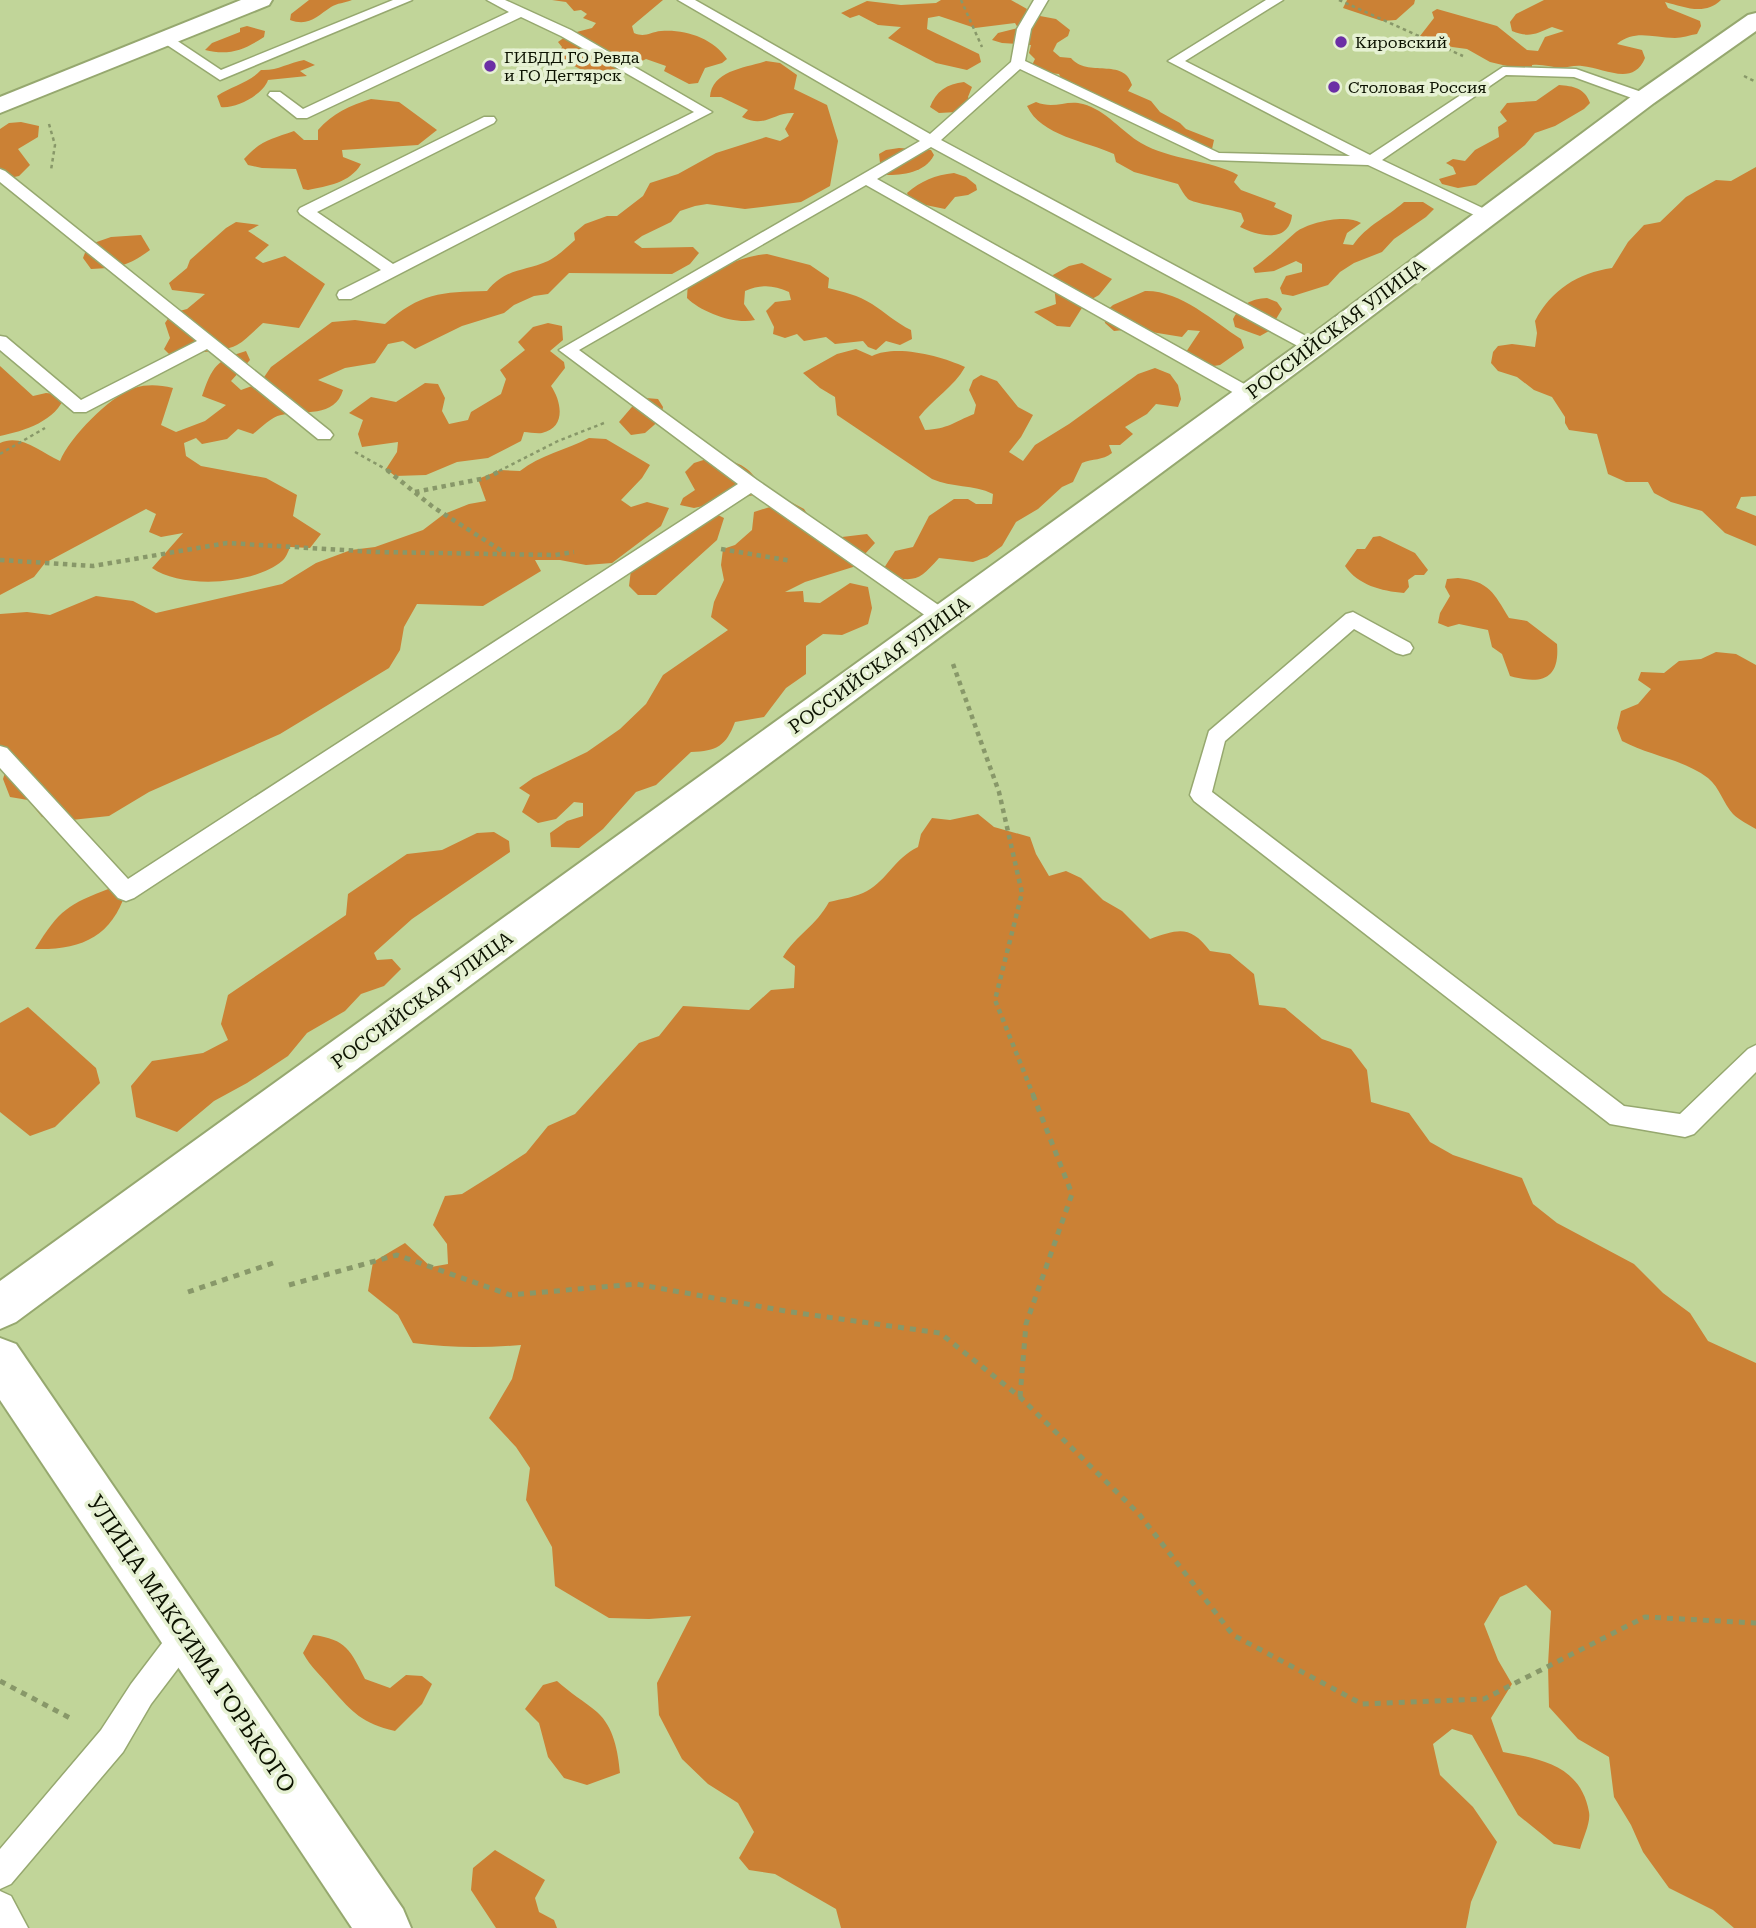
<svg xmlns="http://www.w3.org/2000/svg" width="1756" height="1928" font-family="'Roboto Serif',serif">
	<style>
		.forest { fill: #cb8135 }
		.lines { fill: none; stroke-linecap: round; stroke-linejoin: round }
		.lane-casing { stroke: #96a86f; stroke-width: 3 }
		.secondary-casing { stroke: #96a86f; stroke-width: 4 }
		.path-far2 { stroke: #889869; stroke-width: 2.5; stroke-dasharray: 3.5 3.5; stroke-linecap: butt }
		.path-far1 { stroke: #889869; stroke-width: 4.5; stroke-dasharray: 4.5 4.5; stroke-linecap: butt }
		.path { stroke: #889869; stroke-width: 5; stroke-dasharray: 6 6; stroke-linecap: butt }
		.lane { fill: #fff; fill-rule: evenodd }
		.secondary { fill: #fff; fill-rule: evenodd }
		.poi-dot { fill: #6b2fa5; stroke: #e6f1d3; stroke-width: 2.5 }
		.labels { text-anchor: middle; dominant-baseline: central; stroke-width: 7; stroke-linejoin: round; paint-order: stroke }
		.far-poi-label { font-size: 16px; fill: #0c1200; stroke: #e6f1d3; text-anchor: start }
		.street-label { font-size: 19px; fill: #0c1200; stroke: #e6f1d3 }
		.near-street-label { font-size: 23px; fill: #0c1200; stroke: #e6f1d3 }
	</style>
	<rect width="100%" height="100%" fill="#c1d599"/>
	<g class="forest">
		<path d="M 309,0 L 352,0 C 345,3 337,3 331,7 C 317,16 309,27 290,20 L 291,14 Z"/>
		<path d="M 552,0 L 663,0 L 632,26 L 634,33 C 645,38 650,32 661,31 C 685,29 713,38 727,59 L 722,63 L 705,68 L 698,83 L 689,84 L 664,71 L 666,66 L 646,59 L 628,68 L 600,71 L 580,69 L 557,57 L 562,47 L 558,42 L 569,34 L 592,28 L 596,23 L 583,18 L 587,14 L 581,10 L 574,11 L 566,2 Z"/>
		<path d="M 941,0 L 1011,0 L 1027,9 L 1024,18 L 1040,16 L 1056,19 L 1070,30 L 1068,36 L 1057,43 L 1053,51 L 1060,57 L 1071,58 C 1087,78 1124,57 1132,85 L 1128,91 L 1151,101 L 1160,112 L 1180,123 L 1186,129 L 1214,140 L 1212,149 L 1182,147 L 1175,138 C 1149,127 1067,99 1059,74 L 1037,72 L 1032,65 L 1035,59 L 1029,53 L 1031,45 L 1002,43 L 992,40 L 998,33 L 1018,28 L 1015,23 L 975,28 L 939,16 L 928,18 L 927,29 L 979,54 L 981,62 L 967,70 L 936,63 L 888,38 L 901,27 L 878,25 L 859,15 L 850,18 L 841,13 L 867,1 L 901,5 L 936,3 Z"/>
		<polygon points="1347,0 1415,0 1414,4 1396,20 1382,21 1343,8"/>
		<path d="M 1544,0 L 1721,0 C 1705,16 1684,7 1665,2 L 1668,8 L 1700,21 L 1701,26 L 1697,34 C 1690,35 1682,38 1675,38 C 1653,38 1635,29 1617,44 L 1642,50 L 1645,58 C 1633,87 1605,68 1582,66 C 1574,65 1567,68 1560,68 C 1550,67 1543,64 1532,65 L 1532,72 L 1490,62 L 1467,49 L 1452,47 L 1420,36 L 1434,18 L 1432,12 L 1437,9 L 1497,26 L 1527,50 L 1538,51 L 1545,37 L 1564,31 L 1552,27 C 1536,34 1529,38 1512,31 L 1510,22 L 1516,14 Z"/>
		<path d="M 247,26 L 265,31 L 264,37 C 244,50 229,56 205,50 L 212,43 L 240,32 L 240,28 Z"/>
		<path d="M 304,60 L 315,65 L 300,71 L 307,76 L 268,80 C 263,95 235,109 221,107 L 217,96 C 231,86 249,83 261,70 C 277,71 288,63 304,60 Z"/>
		<path d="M 766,61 L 780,63 L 797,75 L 794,89 L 827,105 L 838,141 L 830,186 L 801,202 L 745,209 L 707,204 L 695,206 L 680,211 L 671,222 L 642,236 L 634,242 L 642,248 L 693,247 L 699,253 L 690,264 L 672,274 L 569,273 L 548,294 L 534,296 L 514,305 L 504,313 L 462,326 L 415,349 L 403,341 L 388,344 L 375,363 L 345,368 L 318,380 L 343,390 C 335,418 303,410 281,415 C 271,417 261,428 253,434 L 238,429 L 227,439 L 202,444 L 196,438 L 184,443 L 186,456 L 201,466 L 266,478 L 297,495 L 293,516 L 321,534 L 310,548 L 290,547 C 288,552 286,558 282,561 C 254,585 181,589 152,568 L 183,533 L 161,537 L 149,532 L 156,514 L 146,509 L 45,563 L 34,577 L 0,595 L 0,443 C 21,433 40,452 60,461 C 70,437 109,397 134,388 C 148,384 159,385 173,388 L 161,425 L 176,432 L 205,421 L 226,405 L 202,396 C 212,367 216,360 246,351 L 250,360 L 231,381 L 241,390 L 260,383 L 271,367 L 332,322 L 355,320 L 385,324 C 420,293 441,292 487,291 C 507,267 524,272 548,261 C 558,256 567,247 575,240 L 574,233 L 585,224 L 607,216 L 617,216 L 643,196 L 650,183 L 678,174 L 716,153 L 766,137 L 780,141 L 789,136 L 785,129 L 794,113 C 773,112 765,129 742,117 L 748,110 L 721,97 L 710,97 C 712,70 745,68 766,61 Z"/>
		<path d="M 964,82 L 972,87 L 968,97 L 970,102 L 980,105 L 975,111 L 939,113 L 930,107 C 936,91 947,84 964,82 Z"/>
		<path d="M 1559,85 C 1573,86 1585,88 1590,103 L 1584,109 L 1555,126 L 1535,133 L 1525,145 L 1476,185 L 1458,188 L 1442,184 L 1439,179 L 1456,174 L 1453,167 L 1446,163 L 1453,159 L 1465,161 L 1475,150 L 1499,137 L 1498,127 L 1507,121 L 1500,112 L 1507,103 L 1536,101 Z"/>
		<path d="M 371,99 L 399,102 L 437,130 L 418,145 L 342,150 L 343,157 L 361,164 C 350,183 327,186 308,190 L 303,189 L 296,169 L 262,168 L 248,165 L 244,159 C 261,140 272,139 294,131 L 304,140 L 318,140 L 318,130 C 332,114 350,105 371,99 Z"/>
		<path d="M 1036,102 C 1055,110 1066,99 1083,104 C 1106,110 1122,132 1141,143 C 1170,160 1211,160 1238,175 L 1234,182 L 1241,190 L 1276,203 L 1274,207 L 1292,215 C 1289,244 1258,236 1240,227 L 1244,221 L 1241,213 C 1231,209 1192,203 1188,199 C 1184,195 1181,189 1178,184 L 1134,172 L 1116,162 L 1114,154 C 1086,141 1041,136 1027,106 Z"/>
		<polygon points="21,122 39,126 38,137 18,149 30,165 19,176 5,179 0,174 0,129 9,123"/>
		<path d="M 899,148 L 931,150 L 934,155 C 925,173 903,175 885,175 L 881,171 L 879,154 L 886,150 Z"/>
		<path d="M 1756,167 L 1756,496 L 1741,497 L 1736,508 L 1756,516 L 1756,546 L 1725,533 L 1702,511 L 1671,502 L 1654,493 L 1648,482 L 1626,482 L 1608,474 L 1597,434 L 1569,430 L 1565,423 L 1565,417 L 1552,397 L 1534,390 L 1517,377 L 1498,371 L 1491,363 L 1493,352 L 1498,346 L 1512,344 L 1535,347 L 1537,333 L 1535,321 C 1551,290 1578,273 1612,268 L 1628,242 L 1644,225 L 1660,222 L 1686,197 L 1716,180 L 1731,181 Z"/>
		<path d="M 954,173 L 966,177 L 976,185 L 977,190 L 968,195 L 955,197 L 945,209 L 911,202 L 907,193 C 921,181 935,175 954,173 Z"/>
		<path d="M 1404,202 L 1423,202 L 1434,209 L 1426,217 L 1394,239 L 1382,252 L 1354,263 L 1340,272 L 1328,285 L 1293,296 L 1282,294 L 1280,288 L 1286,276 L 1302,272 L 1302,264 L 1296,261 L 1274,271 L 1255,273 L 1253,268 C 1269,257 1282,244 1296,232 C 1310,222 1347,214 1361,223 L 1347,233 L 1343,244 L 1353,245 C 1367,225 1386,218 1404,202 Z"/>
		<path d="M 236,222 L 259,225 L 248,231 L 269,245 L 255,258 L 263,263 L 285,256 L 325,284 L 299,328 L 263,323 C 255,330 246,340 237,345 C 217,355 192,350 170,355 L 164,349 L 170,338 L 165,323 L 172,313 L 187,309 L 205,294 L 172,290 L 169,283 L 187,268 L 190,260 L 226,228 Z"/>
		<path d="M 141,235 L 150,250 C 128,266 118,268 91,269 L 83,258 L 88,245 L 111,237 Z"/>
		<path d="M 767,254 L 810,265 L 829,278 L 828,288 C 844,292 858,295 872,304 C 885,312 896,323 911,330 L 912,339 L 900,345 L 886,341 L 876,350 L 868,347 L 863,341 L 835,344 L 826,337 L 804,341 L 797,334 L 785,338 L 773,334 L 774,327 L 766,311 L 775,302 L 791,300 L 789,292 C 773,285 762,284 745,291 L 744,304 L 755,320 C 735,325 701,312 687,298 L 688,281 C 711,271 744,255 767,254 Z"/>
		<polygon points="1082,263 1112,279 1099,295 1085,303 1070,327 1057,326 1034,312 1056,304 1053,275 1069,266"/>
		<path d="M 1145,291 C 1180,290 1213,321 1241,339 L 1244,348 L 1220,365 L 1201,368 L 1184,355 L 1200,331 L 1188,330 L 1182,337 L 1133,329 L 1114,331 L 1105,323 L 1104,313 L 1113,305 Z"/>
		<path d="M 1267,298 L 1277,302 L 1282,309 L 1269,331 L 1260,336 L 1235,327 L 1233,319 C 1241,304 1251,299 1267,298 Z"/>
		<path d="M 548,323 L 562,326 L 563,340 L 550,351 L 564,362 L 565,368 L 551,386 C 562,402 566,428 542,433 C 537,434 529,432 524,432 L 521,441 L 488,458 L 457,462 L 426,475 L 395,476 L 386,469 L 397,452 L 398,442 L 362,447 L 358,434 L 363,420 L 349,413 L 371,397 L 396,402 L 425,383 L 438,384 L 445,398 L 442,411 L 449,424 L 468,420 L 471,412 L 501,394 L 506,379 L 500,370 L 525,350 L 518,342 L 533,327 Z"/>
		<path d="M 856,349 L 872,356 C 896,344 941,356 965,367 C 954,387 933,399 919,417 L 925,430 C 948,429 954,422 974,414 L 976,405 L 969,390 L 973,380 L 981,375 L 997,381 L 1018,407 L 1033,415 L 1021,437 L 1009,452 L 1023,461 L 1035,445 L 1069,424 L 1138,374 L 1155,368 L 1170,374 L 1178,385 L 1181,399 L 1178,407 L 1156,404 L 1147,414 L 1125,427 L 1133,434 L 1120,445 L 1109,445 L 1112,453 C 1102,461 1093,458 1082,463 L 1073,482 L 1062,487 L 1038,509 L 1016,522 L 1002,546 L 987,557 L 973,562 L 939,558 C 920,579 916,583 888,576 L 884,568 L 895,551 L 913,547 L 929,516 L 954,499 L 968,499 L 976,504 L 992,504 L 993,494 C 973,484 952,488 932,479 L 837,415 L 835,397 L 820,388 L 803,373 L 837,354 Z"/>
		<path d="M 0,366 L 33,396 L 46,393 L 65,395 C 57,421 24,431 0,436 Z"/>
		<polygon points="646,398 658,399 663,407 661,419 645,433 631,435 619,422 637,401"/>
		<path d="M 589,438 L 606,439 L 650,465 L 642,478 L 621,500 L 631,507 L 647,502 L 669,508 L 661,526 L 612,563 L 586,565 L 560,560 L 535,560 L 541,571 L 483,606 L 417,604 L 404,627 L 400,650 L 389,668 L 280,734 L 149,792 L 109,816 L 62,821 L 42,817 L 28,800 L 10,797 L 3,779 L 8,763 L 0,759 L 0,614 L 27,612 L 50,615 L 96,596 L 133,601 L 156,613 L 282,584 L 316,563 L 351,550 L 375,547 L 423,530 L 444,514 L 469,504 L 486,501 L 478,479 L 500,470 L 520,471 C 540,455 566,450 589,438 Z"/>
		<path d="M 713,457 C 740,462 753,467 763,493 L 694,508 L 680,505 L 683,498 L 695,490 L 685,472 L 694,463 Z"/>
		<path d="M 789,501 L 804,509 L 814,524 L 842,537 L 867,534 L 875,543 L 853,567 L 805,582 L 785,592 L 803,591 L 804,602 L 820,603 L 850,583 L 868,587 L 872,608 L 868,624 L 842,635 L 823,634 L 806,646 L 806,674 L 786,688 L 764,717 L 735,722 C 726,746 717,751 691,752 L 656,785 L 636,792 L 603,829 L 579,848 L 551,847 L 550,833 L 567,821 L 583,816 L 583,803 L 574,802 L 556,819 L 538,823 L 522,812 L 530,795 L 519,788 L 533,778 L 587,752 L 620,729 L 646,704 L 663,675 L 728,630 L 711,617 L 714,602 L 724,580 L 721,565 L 723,549 L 735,545 L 752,530 L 754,512 Z"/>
		<path d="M 710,511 L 724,518 L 717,540 L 656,595 L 638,595 L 629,586 L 631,570 C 663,550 687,543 710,511 Z"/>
		<path d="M 1380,536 L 1415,553 L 1428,570 L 1424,575 L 1415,575 L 1408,580 L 1409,587 L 1404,593 C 1381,591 1358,585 1345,566 L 1357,549 L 1365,549 L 1373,537 Z"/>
		<path d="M 1458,578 C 1489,581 1494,593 1509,618 L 1527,621 L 1557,644 C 1560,679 1542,685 1510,676 L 1502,654 L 1492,647 L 1488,630 L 1459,624 L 1448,627 L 1438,623 L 1440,613 L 1450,596 L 1445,587 L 1447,579 Z"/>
		<path d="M 1716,652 L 1736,654 L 1756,665 L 1756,829 C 1749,825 1739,820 1733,814 C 1723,803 1720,788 1708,778 C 1683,759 1650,756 1622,741 L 1617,728 L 1621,711 L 1638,704 L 1651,689 L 1638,680 L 1641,672 L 1664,673 L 1679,661 L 1701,659 Z"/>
		<path d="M 978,814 L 994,827 L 1030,837 L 1036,854 L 1049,876 L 1066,871 L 1081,878 L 1103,900 L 1122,911 L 1150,939 C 1179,929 1190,925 1210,951 L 1230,954 L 1254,974 L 1259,1005 L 1285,1008 L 1322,1039 L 1351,1049 L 1367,1070 L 1371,1102 L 1409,1113 L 1430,1142 L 1453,1155 L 1522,1178 L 1533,1204 L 1557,1223 L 1634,1264 L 1663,1293 L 1690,1313 L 1708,1341 L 1756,1363 L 1756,1928 L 1734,1928 L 1713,1910 L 1669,1888 L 1643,1852 L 1631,1825 L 1614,1797 L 1609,1757 L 1578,1739 L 1549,1707 L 1548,1665 L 1551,1611 L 1526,1585 L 1500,1597 L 1484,1624 L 1498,1660 L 1512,1684 L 1491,1718 L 1503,1752 C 1541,1759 1581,1766 1589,1812 C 1591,1822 1583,1838 1580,1849 L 1554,1844 L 1518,1815 L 1472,1735 L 1452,1729 L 1433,1744 L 1440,1775 L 1473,1807 L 1497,1842 L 1471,1902 L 1466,1928 L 841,1928 L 836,1909 L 775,1874 L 749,1870 L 739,1858 L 754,1832 L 738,1803 L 708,1784 L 682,1759 L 659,1715 L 657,1683 L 691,1616 L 649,1619 L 609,1618 L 555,1586 L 552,1547 L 526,1500 L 530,1468 L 516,1447 L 489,1418 L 512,1379 L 521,1345 C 484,1348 450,1348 413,1343 L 398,1315 L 368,1291 L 373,1262 L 405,1243 L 431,1267 L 448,1264 L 447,1244 L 433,1225 L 445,1196 L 462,1194 L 494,1174 L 526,1153 L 548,1126 L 575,1114 L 639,1043 L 659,1036 L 683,1006 L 749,1010 L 771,990 L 794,988 L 795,966 L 783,957 C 796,935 816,926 829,902 C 841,899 857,897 867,891 C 888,879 894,859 918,847 L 921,834 L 932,818 L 950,820 Z"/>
		<polygon points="494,832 509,841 510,852 412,919 374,953 377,960 392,959 401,969 384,986 361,994 345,1011 307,1033 288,1056 247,1083 214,1101 177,1132 136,1117 131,1086 152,1061 203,1053 228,1040 221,1024 228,995 346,915 348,894 407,854 442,850 477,833"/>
		<path d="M 111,888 L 126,892 C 111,937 82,950 35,949 C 60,909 67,905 111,888 Z"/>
		<polygon points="28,1007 96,1068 100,1083 55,1127 30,1136 0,1112 0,1023"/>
		<path d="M 313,1635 C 346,1639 351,1651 365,1679 L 390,1688 L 406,1675 L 422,1676 L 432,1684 L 422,1704 L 395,1731 C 362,1723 353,1713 331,1688 C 321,1675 311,1668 303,1653 Z"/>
		<path d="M 557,1681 C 570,1693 584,1701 597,1712 C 614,1727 618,1752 620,1773 L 587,1785 L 564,1778 L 548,1757 L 539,1723 L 525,1709 L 543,1685 Z"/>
		<polygon points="495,1850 545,1880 535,1898 539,1912 554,1920 557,1928 496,1928 471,1890 473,1868"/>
	</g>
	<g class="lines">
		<g class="lane-casing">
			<g id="lane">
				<polygon points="393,0 412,0 220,80 158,39 165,35 170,36 221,70"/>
				<polygon points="487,0 505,0 571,30 712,112 351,299 339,299 337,295 339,291 381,270 300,214 298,211 300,208 484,117 494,117 496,120 494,123 317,212 393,264 694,112 561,36 521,17 307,118 297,118 268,95 270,92 280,92 303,109 509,12"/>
				<polygon points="678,0 695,0 930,134 1011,62 1017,29 1034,0 1048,0 1031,29 1025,61 1219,153 1350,156 1168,61 1266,0 1283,0 1185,61 1370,155 1503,67 1576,69 1650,95 1652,98 1650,101 1640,101 1574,77 1506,75 1382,160 1493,213 1495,216 1493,219 1487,221 1368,165 1211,160 1020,69 941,140 1319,343 1321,347 1319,351 1307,351 931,147 877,179 1255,390 1258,394 1255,398 1243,398 866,185 579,350 757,480 950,613 953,618 950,623 936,623 751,493 134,898 126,901 118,898 0,768 0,746 7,748 128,879 738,484 559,350 920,141"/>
				<polygon points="0,169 5,171 330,431 333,435 330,439 318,439 207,349 86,412 74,412 0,350 0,336 6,337 81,400 197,341 0,182"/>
				<polygon points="1353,612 1410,643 1413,648 1410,653 1403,655 1396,653 1354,629 1225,741 1212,792 1624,1106 1680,1114 1748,1049 1756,1045 1756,1072 1694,1134 1685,1137 1610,1124 1194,801 1190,795 1209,731 1346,614"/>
				<polygon points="185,1621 195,1626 200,1636 195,1646 151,1704 123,1752 11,1884 0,1889 0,1849 101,1730 131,1684 175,1626"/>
				<polygon points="0,1891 11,1896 28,1928 0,1928"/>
			</g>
		</g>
		<g class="secondary-casing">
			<g id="secondary">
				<polygon points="241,0 272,0 269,5 0,113 0,97"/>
				<polygon points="1756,13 1756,31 1654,103 1323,353 16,1322 0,1329 0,1281 1303,341 1636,93 1748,15"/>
				<polygon points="0,1338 16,1344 403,1909 411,1928 352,1928 0,1400"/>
			</g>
		</g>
		<g class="path-far2">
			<polyline points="961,0 982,47"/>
			<polyline points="1339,0 1463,56"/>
			<polyline points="1744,76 1756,82"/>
			<polyline points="49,124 55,145 51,170"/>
			<polyline points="355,452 389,471"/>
			<polyline points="0,454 45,428"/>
			<polyline points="499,471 558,441 604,423"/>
		</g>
		<g class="path-far1">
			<polyline points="387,470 433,507 505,553"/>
			<polyline points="415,492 486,478 502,470"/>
			<polyline points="721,549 792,561"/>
			<polyline points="0,560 93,566 227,543 376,552 555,555 574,552"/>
			<polyline points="953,664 999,792 1022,893 995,1000 1034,1097"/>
		</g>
		<g class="path">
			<polyline points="289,1285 397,1255 510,1295 636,1284 791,1312 940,1333 1020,1397 1139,1514 1233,1635 1362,1704 1484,1699 1645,1617 1756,1623"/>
			<polyline points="188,1292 273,1263"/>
			<polyline points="1020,1397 1026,1324 1072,1194 1033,1095"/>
			<polyline points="0,1681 70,1718"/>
		</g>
		<use href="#lane" class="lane"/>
		<use href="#secondary" class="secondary"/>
	</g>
	<g class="poi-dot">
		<circle cx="1341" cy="42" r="7"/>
		<circle cx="490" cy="66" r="7"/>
		<circle cx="1334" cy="87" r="7"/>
	</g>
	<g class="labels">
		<g class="far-poi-label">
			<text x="1355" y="42">Кировский</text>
			<text x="504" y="57">ГИБДД ГО Ревда<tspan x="504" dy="18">и ГО Дегтярск</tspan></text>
			<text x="1348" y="87">Столовая Россия</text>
		</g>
		<g class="street-label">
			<text transform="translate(1336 329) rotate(-37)">РОССИЙСКАЯ УЛИЦА</text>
			<text transform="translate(879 665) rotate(-36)">РОССИЙСКАЯ УЛИЦА</text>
			<text transform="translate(422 1000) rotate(-36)">РОССИЙСКАЯ УЛИЦА</text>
		</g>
		<g class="near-street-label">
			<text transform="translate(191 1644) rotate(56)">УЛИЦА МАКСИМА ГОРЬКОГО</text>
		</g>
	</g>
</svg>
